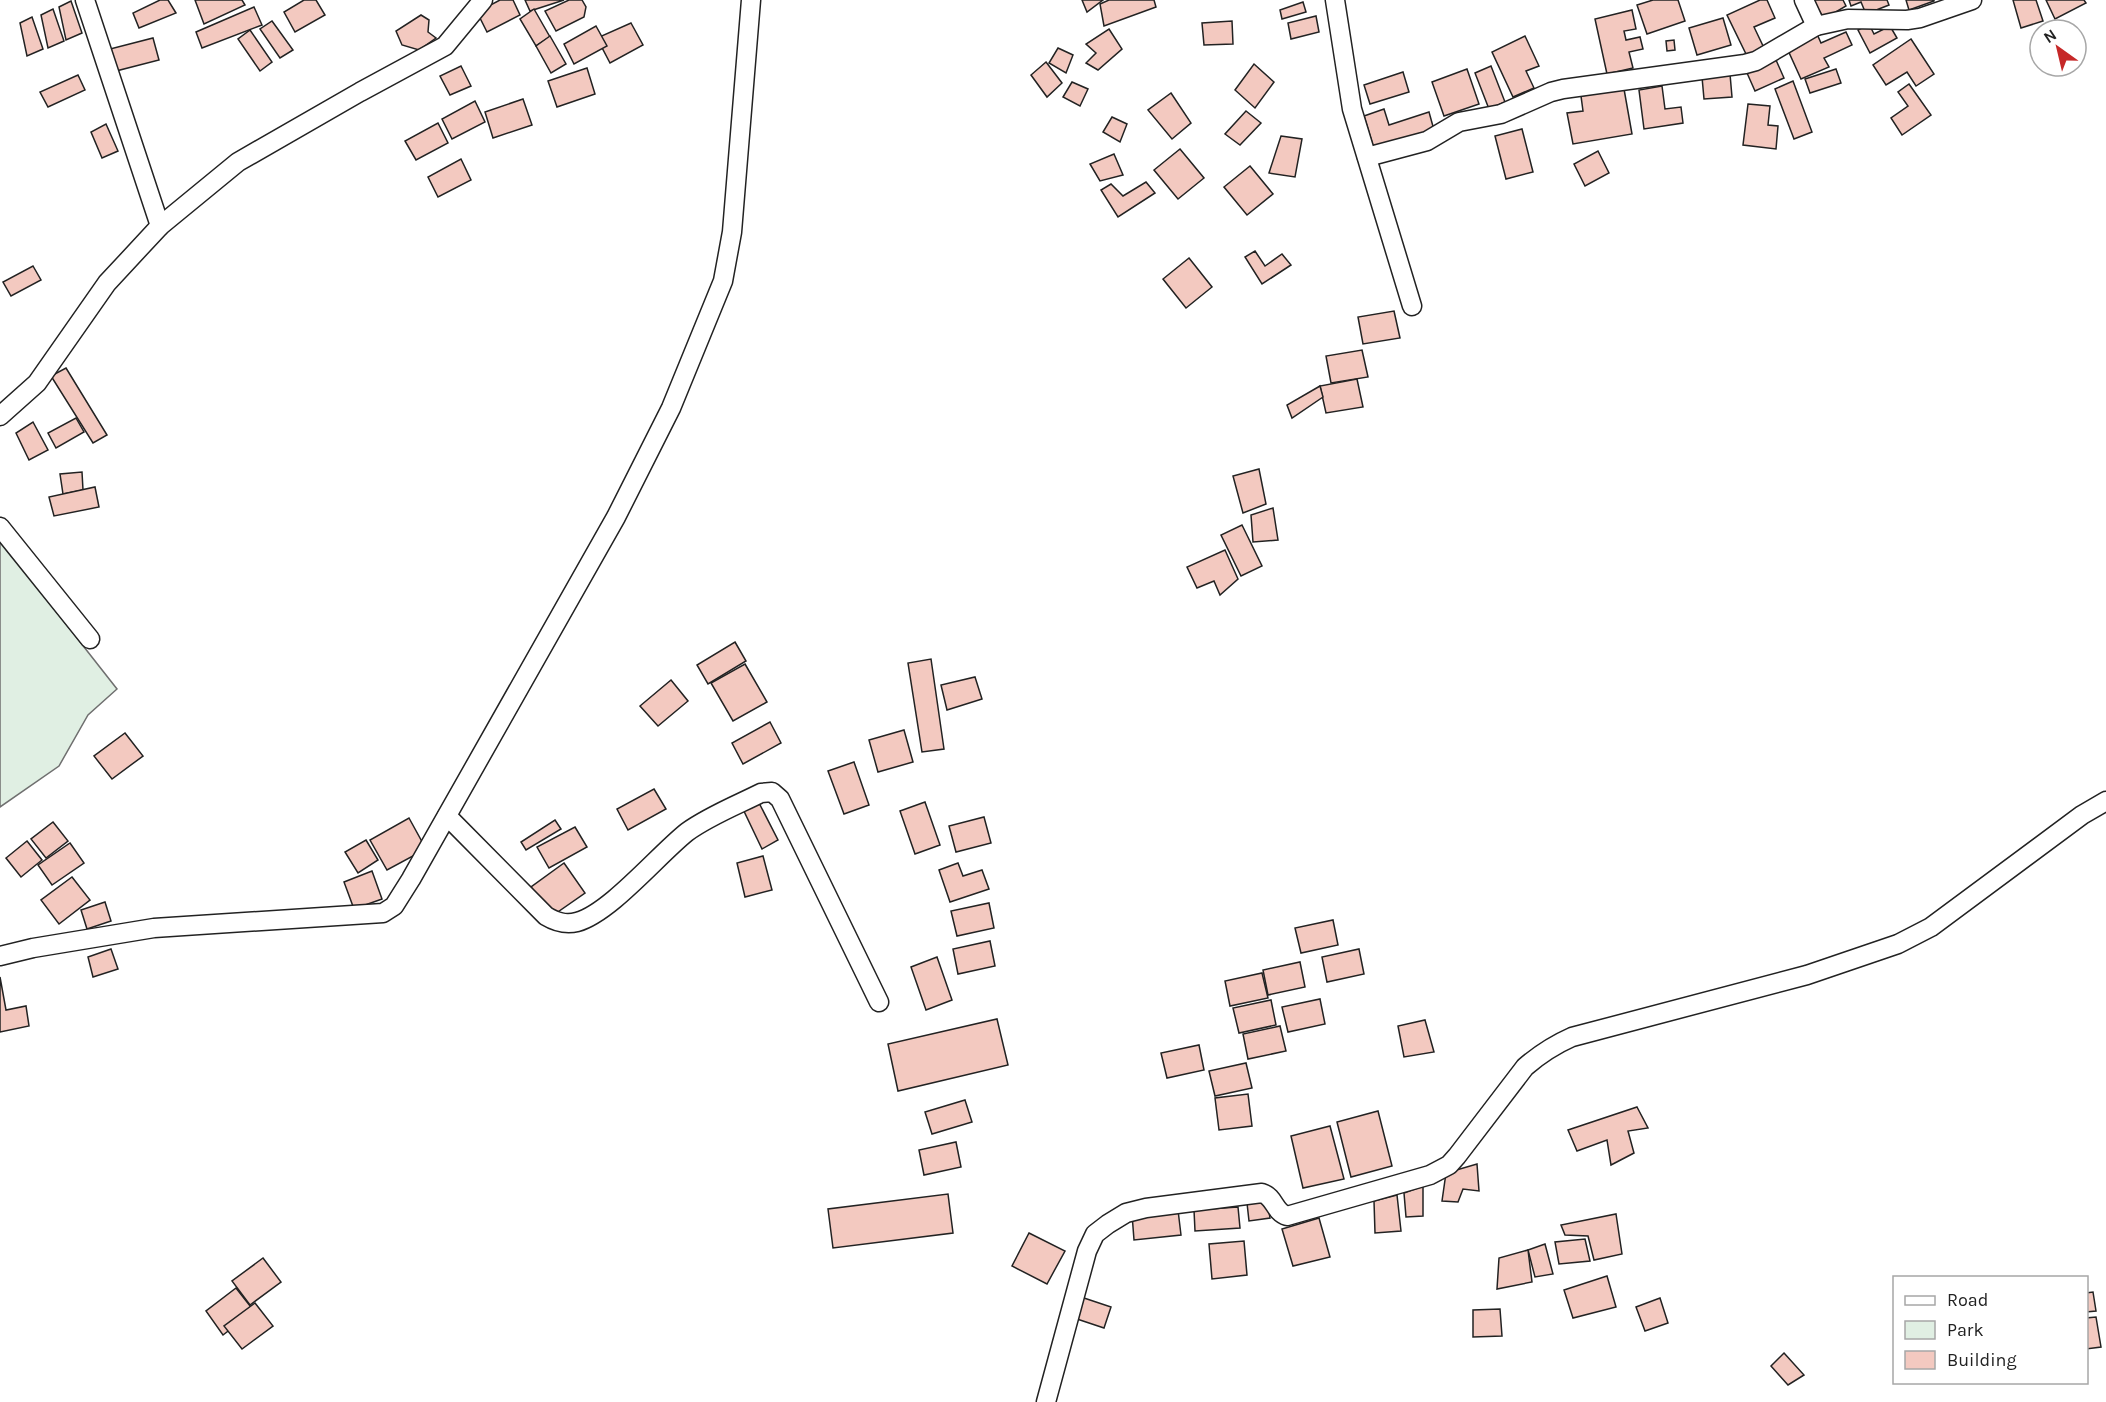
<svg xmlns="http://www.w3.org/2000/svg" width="2106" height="1402" font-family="Karla,sans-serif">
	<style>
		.green { fill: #e0efe3; stroke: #6f6f6f; stroke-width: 1.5 }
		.building { fill: #f3c9c0; stroke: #222; stroke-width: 1.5 }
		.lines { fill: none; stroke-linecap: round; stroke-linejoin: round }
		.minor-casing { stroke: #222; stroke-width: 21 }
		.minor { stroke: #fff; stroke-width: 18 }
	</style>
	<rect width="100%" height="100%" fill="#fff"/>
	<polygon class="green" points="0,540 117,689 88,715 59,766 0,807"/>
	<g class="building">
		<polygon points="160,0 168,0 176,13 139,28 133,13"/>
		<polygon points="195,0 242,0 245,5 204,24"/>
		<polygon points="304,0 316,0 325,15 295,32 284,12"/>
		<polygon points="500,0 513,0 520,15 487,32 477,12"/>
		<polygon points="525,0 564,0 530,11"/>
		<polygon points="569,0 582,0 586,7 584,17 556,31 545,11"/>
		<polygon points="1082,0 1103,0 1087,12"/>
		<polygon points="1109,0 1154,0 1156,7 1104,26 1100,4"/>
		<polygon points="1653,0 1678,0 1685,21 1647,34 1637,5"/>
		<polygon points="1760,0 1767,0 1775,18 1754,27 1764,48 1747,56 1727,15"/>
		<polygon points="1813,0 1843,0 1846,6 1824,19"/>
		<polygon points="1849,0 1887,0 1889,5 1866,14 1861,2 1851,6"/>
		<polygon points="1906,0 1934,0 1934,1 1909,10"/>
		<polygon points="2013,0 2036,0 2043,21 2021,28"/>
		<polygon points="2046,0 2084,0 2086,3 2055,19"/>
		<polygon points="71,1 82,33 66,40 59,7"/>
		<polygon points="1303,2 1306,12 1282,19 1280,10"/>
		<polygon points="254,7 262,25 202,48 196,32"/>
		<polygon points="53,9 64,41 48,48 41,15"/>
		<polygon points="534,9 550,37 536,46 520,19"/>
		<polygon points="1632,10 1636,29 1624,31 1626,40 1640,37 1643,49 1629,52 1633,68 1607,74 1595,19"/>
		<polygon points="421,15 429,20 428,32 436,38 419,50 402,45 396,31"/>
		<polygon points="1316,16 1319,32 1291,39 1288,23"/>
		<polygon points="32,17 43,49 27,56 20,23"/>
		<polygon points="1723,18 1731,45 1697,55 1689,28"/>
		<polygon points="272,21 293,50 280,58 260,29"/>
		<polygon points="1232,21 1233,44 1204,45 1202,23"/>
		<polygon points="631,23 643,45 610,63 597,38"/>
		<polygon points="1869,24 1874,34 1890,26 1897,38 1870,53 1858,30"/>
		<polygon points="596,26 607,46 574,64 564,44"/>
		<polygon points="1109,29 1122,49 1098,70 1086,63 1096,53 1086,44"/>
		<polygon points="250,30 272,62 260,71 238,39"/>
		<polygon points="1846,32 1852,45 1824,58 1829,67 1801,79 1787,48 1817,34 1821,43"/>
		<polygon points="550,36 566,64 551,73 536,46"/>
		<polygon points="1525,36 1539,66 1526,71 1534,88 1513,97 1492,52"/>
		<polygon points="153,38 159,60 116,71 110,49"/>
		<polygon points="1911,39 1934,74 1916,86 1907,72 1886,85 1873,65"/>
		<polygon points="1674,40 1675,50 1667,51 1666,41"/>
		<polygon points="1058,48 1073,55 1066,73 1049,63"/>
		<polygon points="1776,60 1784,78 1755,91 1747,73"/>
		<polygon points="1046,62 1062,83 1047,97 1031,75"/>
		<polygon points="1254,64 1274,82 1255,108 1235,90"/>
		<polygon points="461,66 471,86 450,95 440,76"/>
		<polygon points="1491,66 1505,102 1489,109 1475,73"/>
		<polygon points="587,68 595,94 557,107 548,81"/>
		<polygon points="1467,69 1479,104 1444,116 1432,82"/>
		<polygon points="1836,69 1841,83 1810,93 1805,79"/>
		<polygon points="1403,72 1409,92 1370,104 1364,85"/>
		<polygon points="1730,74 1732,97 1704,99 1702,77"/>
		<polygon points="78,75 85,90 48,107 40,92"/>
		<polygon points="1793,81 1812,132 1794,139 1775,89"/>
		<polygon points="1072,82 1088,89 1080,106 1063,97"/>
		<polygon points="1909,84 1931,115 1902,135 1891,118 1908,106 1898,92"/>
		<polygon points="1662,86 1665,109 1681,107 1683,123 1644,129 1639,90"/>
		<polygon points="1624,89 1632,134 1573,144 1567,113 1583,111 1581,96"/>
		<polygon points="1171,93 1191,123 1172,139 1148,110"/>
		<polygon points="523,99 532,125 493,138 485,112"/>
		<polygon points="475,101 485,122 452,139 442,119"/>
		<polygon points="1748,104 1770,106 1768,125 1778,126 1776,149 1743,145"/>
		<polygon points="1384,109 1389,125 1429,112 1434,130 1374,149 1364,116"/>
		<polygon points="1246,111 1261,123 1240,145 1225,134"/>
		<polygon points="1112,117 1127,124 1120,142 1103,132"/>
		<polygon points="438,123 448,143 416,160 405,141"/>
		<polygon points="106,124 118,151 102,158 91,132"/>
		<polygon points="1522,129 1533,172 1506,179 1495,136"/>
		<polygon points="1281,136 1302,139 1295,177 1269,173"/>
		<polygon points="1180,149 1204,178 1178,199 1154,170"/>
		<polygon points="1598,151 1609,173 1585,186 1574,164"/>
		<polygon points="1114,154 1123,175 1100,181 1090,164"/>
		<polygon points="461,159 471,180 438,197 428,177"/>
		<polygon points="1250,166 1273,194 1247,215 1224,187"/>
		<polygon points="1146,182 1155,193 1118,217 1101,190 1111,184 1123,196"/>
		<polygon points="1255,251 1265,266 1282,254 1291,265 1262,284 1245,257"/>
		<polygon points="1189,258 1212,287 1186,308 1163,279"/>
		<polygon points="33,266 41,280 11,296 3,282"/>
		<polygon points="1394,311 1400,338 1363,344 1358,317"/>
		<polygon points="1362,350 1368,377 1331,383 1326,356"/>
		<polygon points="66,368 107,435 93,443 51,376"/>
		<polygon points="1357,379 1363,407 1326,413 1320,386"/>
		<polygon points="1320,386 1323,397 1292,418 1287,405"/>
		<polygon points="76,418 84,432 56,448 48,433"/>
		<polygon points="33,422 48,450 29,460 16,433"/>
		<polygon points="1259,469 1266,504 1243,513 1233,476"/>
		<polygon points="82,472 83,490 63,494 60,474"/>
		<polygon points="95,487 99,507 54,516 49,497"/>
		<polygon points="1273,508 1278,540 1253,542 1251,515"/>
		<polygon points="1242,525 1262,566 1241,576 1221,535"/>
		<polygon points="1225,550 1238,579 1220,595 1214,581 1197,588 1187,567"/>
		<polygon points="735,642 746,661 708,684 697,665"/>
		<polygon points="931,659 944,749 922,752 908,663"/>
		<polygon points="745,664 767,702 733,721 711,683"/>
		<polygon points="975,677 982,699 947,710 941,685"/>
		<polygon points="671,680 688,701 658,726 640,706"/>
		<polygon points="770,722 781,743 743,764 732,743"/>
		<polygon points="904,730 913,762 878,772 869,740"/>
		<polygon points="125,733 143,756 112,779 94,756"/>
		<polygon points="854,762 869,805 844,814 828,771"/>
		<polygon points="654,789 666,809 628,830 617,809"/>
		<polygon points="757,799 778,840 762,849 742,807"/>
		<polygon points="925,802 940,845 915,854 900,811"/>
		<polygon points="984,817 991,843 956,852 949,826"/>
		<polygon points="409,818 426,849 387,870 370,840"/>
		<polygon points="555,820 561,829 526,850 521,842"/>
		<polygon points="53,822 68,841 46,858 31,839"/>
		<polygon points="575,827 587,847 549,868 537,847"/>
		<polygon points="366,840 378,860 358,873 345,852"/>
		<polygon points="27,841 42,860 21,877 6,858"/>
		<polygon points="70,843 84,863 52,885 38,865"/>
		<polygon points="763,856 772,890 745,897 737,863"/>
		<polygon points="564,863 585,893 552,916 531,887"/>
		<polygon points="958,863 963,876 982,870 989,889 950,902 939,870"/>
		<polygon points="372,871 382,899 354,909 344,882"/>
		<polygon points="72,877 90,900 59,924 41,900"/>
		<polygon points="105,902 111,921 87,929 81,910"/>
		<polygon points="989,903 994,928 957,936 951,911"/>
		<polygon points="1333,920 1338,945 1301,953 1295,928"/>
		<polygon points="990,941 995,966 958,974 953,949"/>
		<polygon points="111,949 118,969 93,977 88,957"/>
		<polygon points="1359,949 1364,974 1327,982 1322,957"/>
		<polygon points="937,957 952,1000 926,1010 911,967"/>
		<polygon points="1300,962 1305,987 1268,995 1263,970"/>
		<polygon points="1262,973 1268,998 1230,1006 1225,981"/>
		<polygon points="0,977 6,1010 26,1006 29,1026 0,1032"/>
		<polygon points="1320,999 1325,1024 1288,1032 1282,1007"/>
		<polygon points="1271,1000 1276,1025 1239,1033 1233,1008"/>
		<polygon points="997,1019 1008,1065 898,1091 888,1044"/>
		<polygon points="1425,1020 1434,1052 1404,1057 1398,1026"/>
		<polygon points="1280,1026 1286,1051 1248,1059 1243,1034"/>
		<polygon points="1199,1045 1204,1070 1167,1078 1161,1053"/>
		<polygon points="1246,1063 1252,1088 1215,1096 1209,1071"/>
		<polygon points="1248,1094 1252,1126 1219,1130 1215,1098"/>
		<polygon points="965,1100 972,1122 932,1134 925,1112"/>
		<polygon points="1637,1107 1648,1128 1628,1131 1634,1153 1611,1165 1607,1140 1577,1151 1568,1130"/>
		<polygon points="1378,1111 1392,1166 1351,1177 1337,1122"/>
		<polygon points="1330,1126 1344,1179 1303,1188 1291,1136"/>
		<polygon points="956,1142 961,1167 924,1175 919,1150"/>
		<polygon points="1477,1164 1479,1191 1463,1189 1458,1202 1442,1201 1446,1173"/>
		<polygon points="1423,1186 1423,1216 1406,1217 1404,1193"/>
		<polygon points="948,1194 953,1233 833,1248 828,1209"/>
		<polygon points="1397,1195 1401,1231 1375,1233 1374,1201"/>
		<polygon points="1267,1200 1270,1218 1249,1221 1247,1203"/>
		<polygon points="1238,1207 1240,1228 1195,1231 1194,1210"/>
		<polygon points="1178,1210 1181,1235 1134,1240 1132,1214"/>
		<polygon points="1616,1214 1622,1254 1594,1260 1588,1236 1565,1235 1561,1225"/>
		<polygon points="1319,1218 1330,1257 1293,1266 1282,1229"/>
		<polygon points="1029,1233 1065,1251 1047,1284 1012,1266"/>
		<polygon points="1585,1239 1590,1261 1559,1264 1555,1242"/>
		<polygon points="1244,1241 1247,1275 1212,1279 1209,1244"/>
		<polygon points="1545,1244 1553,1274 1535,1277 1528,1250"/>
		<polygon points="1528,1250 1532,1282 1497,1289 1499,1258"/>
		<polygon points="263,1258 281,1282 250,1305 232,1281"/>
		<polygon points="1607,1276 1616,1307 1573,1318 1564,1290"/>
		<polygon points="236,1288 254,1311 223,1335 206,1311"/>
		<polygon points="2093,1292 2096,1311 2086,1312 2086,1293"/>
		<polygon points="1081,1297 1111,1307 1104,1328 1074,1318"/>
		<polygon points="1660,1298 1668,1323 1645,1331 1636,1307"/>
		<polygon points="255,1303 273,1326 242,1349 224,1326"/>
		<polygon points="1500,1309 1502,1336 1473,1337 1473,1310"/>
		<polygon points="2096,1317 2101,1347 2086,1349 2086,1318"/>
		<polygon points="1784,1353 1804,1375 1788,1385 1771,1366"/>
	</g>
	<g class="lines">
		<g class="minor-casing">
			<g id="minor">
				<polyline points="85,0 160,226"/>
				<polyline points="1335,0 1352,109 1412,306"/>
				<polyline points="1804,0 1816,26"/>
				<polyline points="1367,157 1427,141 1459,122 1501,114 1551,92 1563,89 1745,64 1756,61 1816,26 1848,19 1907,20 1920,18 1972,0"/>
				<polyline points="0,416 37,383 107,283 160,226 238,162 360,92 445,46 483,0"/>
				<polyline points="0,527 90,639"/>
				<path d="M 447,816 L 546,916 C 556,922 565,925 577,922 C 610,913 658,855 687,832 C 709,816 737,805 761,793 L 772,792 L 780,799 L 879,1002"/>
				<polyline points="0,956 33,948 154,928 383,913 394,906 411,879 616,517 671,408 723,281 732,232 751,0"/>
				<path d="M 1046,1402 L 1087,1251 L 1095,1234 L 1108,1224 L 1126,1213 L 1146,1208 L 1262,1193 C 1275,1197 1274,1212 1287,1216 L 1430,1175 L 1449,1165 L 1457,1156 L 1525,1067 C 1540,1054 1554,1045 1572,1037 L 1807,975 L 1898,944 L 1931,927 L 2082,815 L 2106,801"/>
			</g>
		</g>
		<use href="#minor" class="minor"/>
	</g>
	<rect x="1893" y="1276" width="195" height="108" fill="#ffffff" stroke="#a7a7a7" stroke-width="1.5"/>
	<rect x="1905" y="1296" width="30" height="9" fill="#ffffff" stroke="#a7a7a7" stroke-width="1.5"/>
	<text x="1947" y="1306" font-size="18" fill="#222222">Road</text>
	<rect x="1905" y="1321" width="30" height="18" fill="#e0efe3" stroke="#a7a7a7" stroke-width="1.5"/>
	<text x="1947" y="1336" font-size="18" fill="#222222">Park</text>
	<rect x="1905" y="1351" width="30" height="18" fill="#f3c9c0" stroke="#a7a7a7" stroke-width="1.5"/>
	<text x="1947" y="1366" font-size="18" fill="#222222">Building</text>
	<g transform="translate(2058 48) rotate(326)"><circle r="28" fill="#ffffff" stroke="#a7a7a7" stroke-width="1.5"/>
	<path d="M0-4.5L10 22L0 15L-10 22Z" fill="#c62828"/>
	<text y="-9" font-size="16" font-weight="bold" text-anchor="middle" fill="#222222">N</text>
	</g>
</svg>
